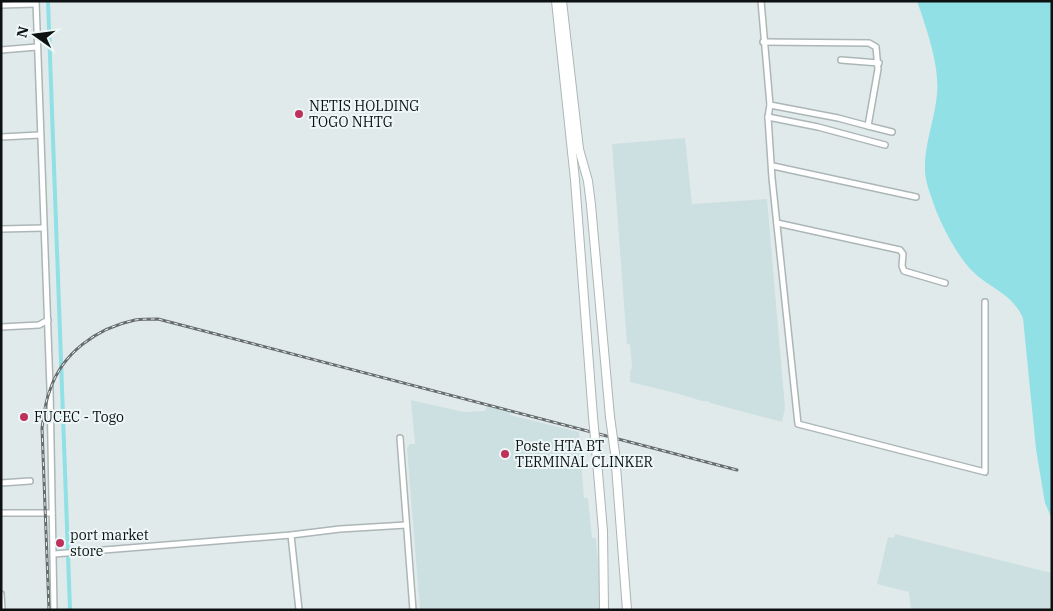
<svg xmlns="http://www.w3.org/2000/svg" width="1053" height="611" font-family="'IBM Plex Serif',serif">
	<style>
		.built { fill: #cde0e1 }
		.water { fill: #90e0e6 }
		.lines { fill: none; stroke-linecap: round; stroke-linejoin: round }
		.minor-casing { stroke: #adb6b6; stroke-width: 8 }
		.highway-casing { stroke: #adb6b6; stroke-width: 10 }
		.minor { stroke: #fff; stroke-width: 5 }
		.highway { stroke: #fff; stroke-width: 8 }
		.rail-casing { stroke: #676c6d; stroke-width: 3 }
		.rail { stroke: #eef7f8; stroke-width: 1; stroke-dasharray: 4; stroke-linecap: butt }
		.highway-bridge-casing { stroke: #adb6b6; stroke-width: 10; stroke-linecap: butt }
		.highway-bridge { stroke: #fff; stroke-width: 8 }
		.poi-dot { fill: #bf315a; stroke: #eef7f8; stroke-width: 2 }
		.labels { text-anchor: middle; dominant-baseline: central; stroke-width: 4; stroke-linejoin: round; paint-order: stroke }
		.poi-label { font-size: 14px; fill: #0e1111; stroke: #eef7f8; text-anchor: start }
	</style>
	<rect width="100%" height="100%" fill="#e1eaeb"/>
	<g class="built">
		<polygon points="685,138 692,204 767,199 785,408 782,422 710,403 708,401 702,401 679,394 630,382 630,372 632,367 630,344 627,344 612,144"/>
		<polygon points="411,400 464,412 485,411 486,406 510,412 510,415 579,432 584,498 588,498 592,538 596,538 602,610 420,610 407,448 410,444 415,444"/>
		<polygon points="895,534 1052,573 1052,610 911,610 909,592 877,584 888,537 894,538"/>
	</g>
	<g class="water">
		<polygon points="46,1 50,1 72,610 68,610"/>
		<path d="M 917,1 L 1052,1 L 1052,519 L 1045,503 L 1036,449 L 1023,318 C 1012,295 998,292 979,277 C 959,262 938,220 931,196 C 928,188 925,178 925,170 C 924,144 935,119 937,94 C 940,66 926,27 917,1 Z"/>
	</g>
	<g class="lines">
		<g class="minor-casing">
			<g id="minor">
				<polyline points="36,1 50,388 54,610"/>
				<polyline points="761,1 770,105 768,117 772,178 798,424 985,472 985,302"/>
				<polyline points="1,5 36,4"/>
				<polyline points="763,42 869,43 876,47 878,69 868,126 892,132"/>
				<polyline points="1,50 37,47"/>
				<polyline points="841,60 879,63"/>
				<polyline points="770,105 838,118 868,126"/>
				<polyline points="768,117 818,127 885,145"/>
				<polyline points="1,137 40,135"/>
				<polyline points="773,166 916,197"/>
				<polyline points="777,223 900,250 903,254 902,266 904,271 945,283"/>
				<polyline points="1,229 44,228"/>
				<polyline points="1,327 39,325 48,320"/>
				<polyline points="400,438 413,610"/>
				<polyline points="1,483 30,481"/>
				<polyline points="1,513 52,513"/>
				<polyline points="291,535 299,610"/>
				<polyline points="54,554 291,535 340,529 406,525"/>
				<polyline points="1,594 2,610"/>
			</g>
		</g>
		<g class="highway-casing">
			<g id="highway">
				<polyline points="556,1 575,180 593,417"/>
				<polyline points="562,1 579,149 588,181 591,205 610,417"/>
				<polyline points="596,449 603,531 604,610"/>
				<polyline points="615,453 627,610"/>
			</g>
		</g>
		<use href="#minor" class="minor"/>
		<use href="#highway" class="highway"/>
		<g class="rail-casing">
			<path id="rail" d="M 49,610 L 42,428 C 44,415 45,402 50,390 C 62,353 97,328 135,320 C 142,319 150,319 158,319 L 737,470"/>
		</g>
		<use href="#rail" class="rail"/>
		<g class="highway-bridge-casing">
			<g id="highway-bridge">
				<polyline points="593,417 596,449"/>
				<polyline points="610,417 615,453"/>
			</g>
		</g>
		<use href="#highway-bridge" class="highway-bridge"/>
	</g>
	<g class="poi-dot">
		<circle cx="299" cy="114" r="5"/>
		<circle cx="24" cy="417" r="5"/>
		<circle cx="505" cy="454" r="5"/>
		<circle cx="60" cy="543" r="5"/>
	</g>
	<g class="labels">
		<g class="poi-label">
			<text x="309" y="106">NETIS HOLDING<tspan x="309" dy="16">TOGO NHTG</tspan></text>
			<text x="34" y="417">FUCEC - Togo</text>
			<text x="515" y="446">Poste HTA BT<tspan x="515" dy="16">TERMINAL CLINKER</tspan></text>
			<text x="70" y="535">port market<tspan x="70" dy="16">store</tspan></text>
		</g>
	</g>
	<rect width="1053" height="611" fill="none" stroke="#0e1111" stroke-width="5"/>
	<g transform="translate(35 35) rotate(284)" stroke="#eef7f8" stroke-width="4" paint-order="stroke">
	<path d="M0-4L9 19L0 12L-9 19Z" fill="#0e1111"/>
	<text y="-8" font-size="14" font-weight="bold" text-anchor="middle" fill="#0e1111">N</text>
	</g>
</svg>
